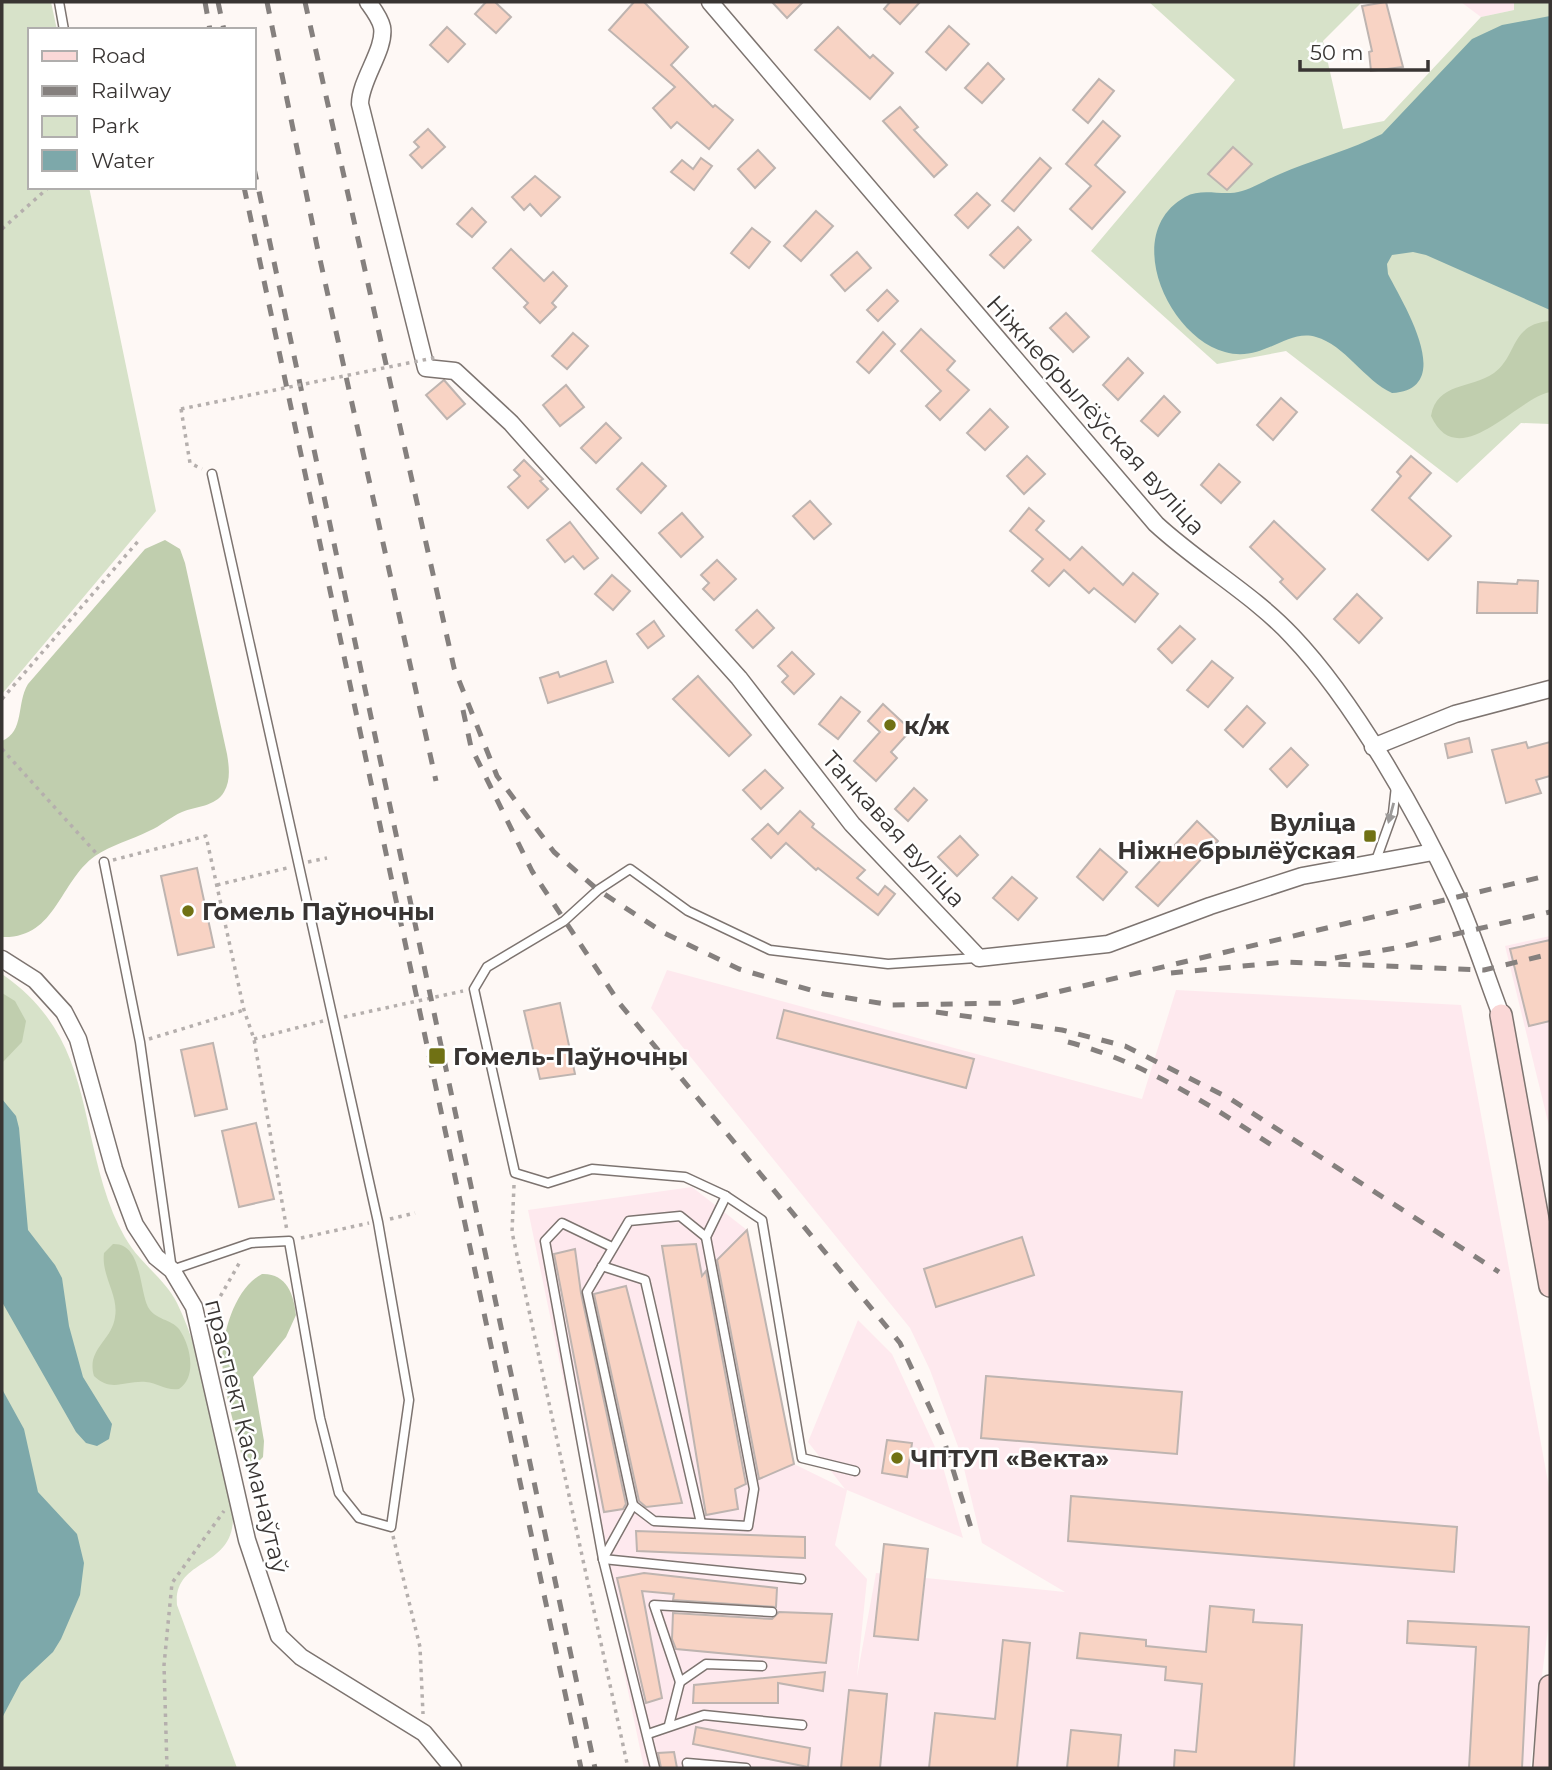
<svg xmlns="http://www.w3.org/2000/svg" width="1552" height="1770" font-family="Montserrat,sans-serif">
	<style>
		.industrial { fill: #fee9ee }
		.green { fill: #d7e2c9 }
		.forest { fill: #c0ceae }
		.water { fill: #7da8aa }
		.building { fill: #f8d3c4; stroke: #beb4b0; stroke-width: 2 }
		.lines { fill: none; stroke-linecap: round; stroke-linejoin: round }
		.lane-casing { stroke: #7d7470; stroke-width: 11 }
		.street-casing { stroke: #7d7470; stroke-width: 19 }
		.secondary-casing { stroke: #7d7470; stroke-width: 24 }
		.path { stroke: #b5afad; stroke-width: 3.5; stroke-dasharray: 3.5 5; stroke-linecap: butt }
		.lane { stroke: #fff; stroke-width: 8 }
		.street { stroke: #fff; stroke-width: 16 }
		.secondary { stroke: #fad8d7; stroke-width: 21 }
		.rail { stroke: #85807e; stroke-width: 5; stroke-dasharray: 12 12; stroke-linecap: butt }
		.path-bridge { stroke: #b5afad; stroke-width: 3.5; stroke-dasharray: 3.5 5; stroke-linecap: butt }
		.oneway { fill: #9c9a99 }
		.poi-dot { fill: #707114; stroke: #fff; stroke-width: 2.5 }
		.labels { text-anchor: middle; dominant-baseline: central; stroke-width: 5; stroke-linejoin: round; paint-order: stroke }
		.street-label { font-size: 24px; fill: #393533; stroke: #fff }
		.poi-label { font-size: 24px; font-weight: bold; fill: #393533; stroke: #fff; text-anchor: start }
	</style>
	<rect width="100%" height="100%" fill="#fef8f5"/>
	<g class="industrial">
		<polygon points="1461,2 1514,2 1514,10 1481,17"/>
		<polygon points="1550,936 1550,1130 1505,946"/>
		<polygon points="667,970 1142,1099 1176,990 1461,1005 1550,1493 1548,1629 1530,1768 644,1768 528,1210 692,1187 747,1230 794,1464 845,1489 808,1442 858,1320 892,1354 941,1460 963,1538 847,1490 835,1545 867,1579 857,1677 876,1573 1065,1592 982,1543 960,1452 930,1370 910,1328 651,1008"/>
	</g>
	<g class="green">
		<polygon points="2,2 51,2 57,30 30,30 30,187 89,187 156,511 2,694"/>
		<polygon points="1149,2 1362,2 1323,41 1343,129 1384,121 1481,17 1514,10 1514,2 1550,2 1550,424 1521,423 1457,483 1286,351 1217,364 1091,251 1235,80"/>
		<path d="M 2,974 C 93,1037 77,1122 113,1213 C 120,1229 128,1245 140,1258 C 153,1273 168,1285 177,1303 C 207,1364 218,1451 233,1519 C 232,1569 173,1558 177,1605 L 237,1768 L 2,1768 Z"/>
	</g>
	<g class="forest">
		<path d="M 1550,321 L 1550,392 C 1517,398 1458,475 1431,416 C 1437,382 1471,389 1494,373 C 1518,355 1510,324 1550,321 Z"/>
		<path d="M 165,540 L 180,549 L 185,563 L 227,754 C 229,766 231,780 224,792 C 215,807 196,806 182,812 C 170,817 161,826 149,831 C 131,840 111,845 95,856 C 59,882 56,939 2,937 L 2,741 C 25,731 16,704 28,684 L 145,549 Z"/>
		<polygon points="2,993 15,1001 26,1021 22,1042 2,1063"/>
		<path d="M 113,1244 C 142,1243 139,1289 148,1307 C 155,1320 171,1319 179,1329 C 191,1346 197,1377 179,1389 C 166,1391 158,1383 146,1382 C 126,1380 111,1393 94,1376 C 86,1349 112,1341 115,1317 C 119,1295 101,1276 104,1253 Z"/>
		<path d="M 262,1274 C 286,1273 294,1294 296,1315 L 286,1337 L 253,1377 L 264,1441 L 263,1457 L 258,1462 L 251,1463 L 241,1453 C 235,1426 226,1399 223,1372 C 219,1341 233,1289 262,1274 Z"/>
	</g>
	<g class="water">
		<path d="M 1550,16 L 1550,310 L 1426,255 L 1413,252 L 1392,255 L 1387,264 L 1388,274 C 1402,302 1458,389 1392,393 C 1364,380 1345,345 1316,337 C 1287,328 1263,363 1225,352 C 1168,337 1121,233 1185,197 C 1203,187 1223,197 1242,191 C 1256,187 1267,179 1280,174 C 1310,161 1340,153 1369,140 L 1382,134 L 1472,39 L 1502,25 Z"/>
		<polygon points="2,1099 16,1116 19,1128 28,1230 55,1265 62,1278 69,1326 83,1377 112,1424 109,1439 97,1446 86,1443 76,1432 2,1302"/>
		<polygon points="2,1389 24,1429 38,1492 77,1534 84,1563 80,1595 61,1639 53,1652 21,1682 2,1718"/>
	</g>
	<g class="building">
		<polygon points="486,2 495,2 511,17 496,33 475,14"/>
		<polygon points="634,2 644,2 688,47 671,65 713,107 715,105 733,120 709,149 677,122 671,128 653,108 675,87 609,30"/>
		<polygon points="772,2 803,2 787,18"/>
		<polygon points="890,2 920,2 900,24 884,9"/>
		<polygon points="1386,2 1403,67 1371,71 1369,52 1372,51 1362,6"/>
		<polygon points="949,26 969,44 946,70 926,52"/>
		<polygon points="447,27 465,44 448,62 430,45"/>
		<polygon points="838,27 870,58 873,55 893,73 870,99 815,50"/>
		<polygon points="988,63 1004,79 982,103 965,88"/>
		<polygon points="1099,79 1114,91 1088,123 1073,110"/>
		<polygon points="900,107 918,127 914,130 947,165 934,177 883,121"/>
		<polygon points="1103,121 1120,136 1095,165 1125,192 1092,229 1070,209 1091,186 1066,164"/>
		<polygon points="428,129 445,147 422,168 410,155 419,147 414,142"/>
		<polygon points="1233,147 1252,164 1227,190 1208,174"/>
		<polygon points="758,150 775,168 755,188 738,169"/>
		<polygon points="701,158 712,166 694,190 671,172 682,160 693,169"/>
		<polygon points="1040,158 1051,168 1014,211 1002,201"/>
		<polygon points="535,176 560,197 541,216 530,204 524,210 512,197"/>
		<polygon points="977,193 990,205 968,228 955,215"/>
		<polygon points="472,208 486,222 472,237 457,224"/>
		<polygon points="816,211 833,226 801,261 784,246"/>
		<polygon points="1018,227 1031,240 1004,268 990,255"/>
		<polygon points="752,228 770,242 749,268 731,253"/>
		<polygon points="511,249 544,281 553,272 567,286 552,303 556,307 540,323 524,307 528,303 493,268"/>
		<polygon points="857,252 871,268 845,291 831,275"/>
		<polygon points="887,290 898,301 878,321 867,310"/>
		<polygon points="1066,313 1089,337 1073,352 1050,328"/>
		<polygon points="921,329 955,361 947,370 969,390 940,420 926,406 941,391 901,351"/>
		<polygon points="883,332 895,344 869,373 857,362"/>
		<polygon points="573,333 588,346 567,369 552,356"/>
		<polygon points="1128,358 1143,373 1118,400 1103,385"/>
		<polygon points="444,380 465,404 447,419 426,395"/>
		<polygon points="566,385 584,407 560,426 543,405"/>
		<polygon points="1164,396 1180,412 1158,436 1141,421"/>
		<polygon points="1281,398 1297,412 1273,440 1257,425"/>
		<polygon points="990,409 1008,427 985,450 967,433"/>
		<polygon points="606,423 621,438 596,463 581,448"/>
		<polygon points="1027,456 1045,474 1024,494 1007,476"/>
		<polygon points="1411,456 1431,473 1409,498 1451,536 1428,560 1372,510 1401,476 1397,472"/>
		<polygon points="524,460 543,479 540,481 548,489 528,508 508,487 520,476 514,470"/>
		<polygon points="642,463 666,486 641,513 617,489"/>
		<polygon points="1219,464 1240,482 1221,503 1201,485"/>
		<polygon points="810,501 831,524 814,539 793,516"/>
		<polygon points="1029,508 1044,521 1036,530 1070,560 1082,547 1123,585 1133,573 1158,594 1135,622 1094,588 1089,593 1064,570 1049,586 1032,571 1043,559 1010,531"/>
		<polygon points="682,513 703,537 681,557 659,533"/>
		<polygon points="1274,521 1325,569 1297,599 1280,582 1283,579 1250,547"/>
		<polygon points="570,522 598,558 584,569 573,556 565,562 547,540"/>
		<polygon points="717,560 736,579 714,600 703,589 709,583 701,575"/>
		<polygon points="612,575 630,591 613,610 595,594"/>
		<polygon points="1518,580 1538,581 1537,613 1477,613 1478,582 1517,584"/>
		<polygon points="1357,594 1382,618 1359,643 1334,619"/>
		<polygon points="757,610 774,628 753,648 736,630"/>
		<polygon points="654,621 664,636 648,648 637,634"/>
		<polygon points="1180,626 1195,639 1172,663 1158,649"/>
		<polygon points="792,652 814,674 794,694 782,682 788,676 778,666"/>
		<polygon points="606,661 613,682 548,703 540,678 558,672 560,677"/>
		<polygon points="1212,661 1233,678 1208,707 1187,690"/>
		<polygon points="698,676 751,735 729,756 673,699"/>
		<polygon points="841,697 860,712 838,739 819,724"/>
		<polygon points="883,704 911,730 891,752 897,758 876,781 854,761 880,732 868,721"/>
		<polygon points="1247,706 1265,723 1243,747 1225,730"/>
		<polygon points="1469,738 1472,752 1448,758 1445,744"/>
		<polygon points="1526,742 1528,748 1550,742 1550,776 1536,780 1541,793 1506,803 1492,750"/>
		<polygon points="1291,748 1308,765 1287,787 1270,769"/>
		<polygon points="765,770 783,788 761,809 743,790"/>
		<polygon points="914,788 927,800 908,821 895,809"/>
		<polygon points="800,811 814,824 812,827 865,870 857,878 878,895 885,886 895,894 878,915 818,868 816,870 786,843 771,858 752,839 768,824 778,834"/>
		<polygon points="1197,821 1218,841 1158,906 1136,887"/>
		<polygon points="960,836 978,855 957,876 938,857"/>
		<polygon points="1100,849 1127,872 1103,900 1077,877"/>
		<polygon points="197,868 214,947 178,955 161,876"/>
		<polygon points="1012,877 1037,898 1018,920 993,898"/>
		<polygon points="1550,940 1550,1021 1529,1026 1510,949"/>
		<polygon points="560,1003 575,1074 540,1079 524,1011"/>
		<polygon points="784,1010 974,1059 966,1088 777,1038"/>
		<polygon points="213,1043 227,1109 195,1116 181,1050"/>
		<polygon points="256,1123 274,1199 239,1207 222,1131"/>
		<polygon points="747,1230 794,1464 759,1479 717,1260"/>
		<polygon points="1022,1237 1034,1275 936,1307 924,1269"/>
		<polygon points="696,1244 702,1276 706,1271 746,1484 735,1489 738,1509 706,1515 662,1246"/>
		<polygon points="575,1249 581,1293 626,1504 623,1509 604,1512 555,1259 554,1254"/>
		<polygon points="626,1286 682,1503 646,1507 639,1501 594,1294"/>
		<polygon points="986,1376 1182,1392 1177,1454 981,1438"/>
		<polygon points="887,1440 912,1443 907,1477 882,1473"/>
		<polygon points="1071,1496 1457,1527 1454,1572 1068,1541"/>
		<polygon points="636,1531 805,1537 805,1558 637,1551"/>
		<polygon points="884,1544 928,1549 918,1640 874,1636"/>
		<polygon points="644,1573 777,1588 776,1607 673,1600 674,1594 642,1591 662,1698 646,1703 617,1578"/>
		<polygon points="1210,1606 1254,1610 1253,1622 1302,1625 1294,1768 1174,1768 1175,1750 1196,1752 1202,1684 1165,1680 1166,1667 1077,1658 1080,1633 1146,1640 1146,1646 1206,1652"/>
		<polygon points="779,1612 832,1614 826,1663 676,1649 672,1639 673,1613 772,1619"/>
		<polygon points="1408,1621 1529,1627 1522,1768 1469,1768 1476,1647 1407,1643"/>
		<polygon points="1003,1640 1030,1643 1017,1768 929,1768 935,1713 995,1719"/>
		<polygon points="825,1672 823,1691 778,1683 778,1703 693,1703 694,1685"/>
		<polygon points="849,1690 887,1694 880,1768 841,1768"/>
		<polygon points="696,1727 810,1748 808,1767 693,1744"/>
		<polygon points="1071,1730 1121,1735 1118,1768 1067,1768"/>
		<polygon points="674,1752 677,1768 661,1768 658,1753"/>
	</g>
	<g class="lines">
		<g class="lane-casing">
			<g id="lane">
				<polyline points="59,2 64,30"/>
				<polyline points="104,862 140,1042 172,1270 251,1243 289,1241 320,1418 339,1493 359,1518 391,1527 409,1400 378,1222 212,474"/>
				<polyline points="1375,863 1393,813 1396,786"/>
				<polyline points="612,1247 562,1223 545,1241 603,1559 655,1768"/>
				<polyline points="602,1266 645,1280 701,1523"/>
				<polyline points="855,1471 802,1458 762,1220 726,1196 685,1177 592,1169 548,1183 515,1173 474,989 487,967 564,921 598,890 630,869 688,911 770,950 888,964 976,958"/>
				<polyline points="633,1505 654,1521 748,1526 754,1489 706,1237 726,1196"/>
				<polyline points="603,1559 633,1505 587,1292 629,1221 680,1216 706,1237"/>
				<polyline points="603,1559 801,1579"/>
				<polyline points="680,1682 706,1664 762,1666"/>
				<polyline points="669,1725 680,1682 654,1605 772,1612"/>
				<polyline points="648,1734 704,1715 802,1725"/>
				<polyline points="688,1768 687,1763 746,1768"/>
			</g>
		</g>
		<g class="street-casing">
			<g id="street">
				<path d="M 368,2 C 373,9 380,18 382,27 C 386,49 360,80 360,104 L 426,368 L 455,371 L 511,423 L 739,678 L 852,824 L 979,958 L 1108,944 L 1210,906 L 1302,876 L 1433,852"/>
				<path d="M 710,2 L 1156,524 C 1198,563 1254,595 1292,636 C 1353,700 1418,814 1456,896 C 1473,934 1486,976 1501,1015"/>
				<polyline points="1373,747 1455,714 1550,689"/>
				<polyline points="2,959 35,980 64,1012 78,1039 114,1169 135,1225 156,1257 172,1270 194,1307 247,1540 279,1636 301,1657 424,1733 453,1768"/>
			</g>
		</g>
		<g class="secondary-casing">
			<g id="secondary">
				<polyline points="1501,1015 1550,1286"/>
				<polyline points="1544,1768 1550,1686"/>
			</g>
		</g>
		<g class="path">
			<polyline points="2,229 49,187"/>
			<polyline points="181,409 190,463 202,469"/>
			<polyline points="2,699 140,539"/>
			<polyline points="2,749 96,853"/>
			<polyline points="113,860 206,836 244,1010 254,1039 287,1231"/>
			<polyline points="308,862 327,858"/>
			<polyline points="217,885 287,868"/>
			<polyline points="344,1017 463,991"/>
			<polyline points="149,1039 244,1010"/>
			<polyline points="254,1039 323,1021"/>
			<polyline points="514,1185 512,1232 628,1768"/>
			<polyline points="390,1219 415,1213"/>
			<polyline points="301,1238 369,1223"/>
			<polyline points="212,1311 241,1260"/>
			<polyline points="393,1536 420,1647 423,1714"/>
			<polyline points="167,1768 164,1665 172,1583 224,1511"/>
		</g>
		<use href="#lane" class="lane"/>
		<use href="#street" class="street"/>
		<use href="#secondary" class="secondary"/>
		<g class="rail">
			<polyline points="205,2 210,30"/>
			<polyline points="218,2 224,30"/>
			<polyline points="267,2 317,246 436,781"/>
			<polyline points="305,2 454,668 497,776 554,852 598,890 664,933 739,969 824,994 891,1005 1011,1003 1550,875"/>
			<polyline points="254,168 595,1768"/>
			<polyline points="244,187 581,1768"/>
			<polyline points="463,710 471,747 532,871 620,1004 900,1343 942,1434 972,1531"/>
			<polyline points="1335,958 1396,948 1550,912"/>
			<polyline points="1171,973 1285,962 1484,970 1550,954"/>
			<polyline points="936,1012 1062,1030 1125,1046 1229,1098 1499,1272"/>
			<path d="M 1068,1042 C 1144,1062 1208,1104 1273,1146"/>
		</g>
		<polyline class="path-bridge" points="181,409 438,357"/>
	</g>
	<defs><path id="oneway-solid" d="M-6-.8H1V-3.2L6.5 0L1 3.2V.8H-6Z" transform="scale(1.75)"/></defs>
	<use class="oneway" href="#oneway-solid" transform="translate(1391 813) rotate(105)"/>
	<g class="poi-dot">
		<circle cx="890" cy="725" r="7"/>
		<rect x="1363" y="829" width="14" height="14" rx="3.5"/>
		<circle cx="188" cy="911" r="7"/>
		<rect x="428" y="1047" width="18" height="18" rx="3.5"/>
		<circle cx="897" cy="1458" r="7"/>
	</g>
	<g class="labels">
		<g class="street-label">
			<text transform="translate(1096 415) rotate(48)">Ніжнебрылёўская вуліца</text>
			<text transform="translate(894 829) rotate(48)">Танкавая вуліца</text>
			<text transform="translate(247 1436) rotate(76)">праспект Касманаўтаў</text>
		</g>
		<g class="poi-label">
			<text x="904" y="725">к/ж</text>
			<text x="1356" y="822" text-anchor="end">Вуліца<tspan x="1356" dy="28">Ніжнебрылёўская</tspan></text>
			<text x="202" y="911">Гомель Паўночны</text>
			<text x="453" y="1056">Гомель-Паўночны</text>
			<text x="911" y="1458">ЧПТУП «Векта»</text>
		</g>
	</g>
	<rect width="1552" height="1770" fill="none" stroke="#393533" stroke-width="7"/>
	<rect x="28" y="28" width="228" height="161" fill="#ffffff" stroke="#b0aead" stroke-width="2"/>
	<rect x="42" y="51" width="35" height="10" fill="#fad8d7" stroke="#b0aead" stroke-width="2"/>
	<text x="91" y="63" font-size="21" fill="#393533">Road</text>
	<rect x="42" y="86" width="35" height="10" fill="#85807e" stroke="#b0aead" stroke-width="2"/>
	<text x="91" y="98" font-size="21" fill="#393533">Railway</text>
	<rect x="42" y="116" width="35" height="21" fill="#d7e2c9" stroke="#b0aead" stroke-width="2"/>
	<text x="91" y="133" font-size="21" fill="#393533">Park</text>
	<rect x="42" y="150" width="35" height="21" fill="#7da8aa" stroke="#b0aead" stroke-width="2"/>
	<text x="91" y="168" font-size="21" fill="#393533">Water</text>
	<path d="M1300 60v10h128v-10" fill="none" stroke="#393533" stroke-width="3.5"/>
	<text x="1310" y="60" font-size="21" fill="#393533" stroke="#ffffff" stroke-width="5" paint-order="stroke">50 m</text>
</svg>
